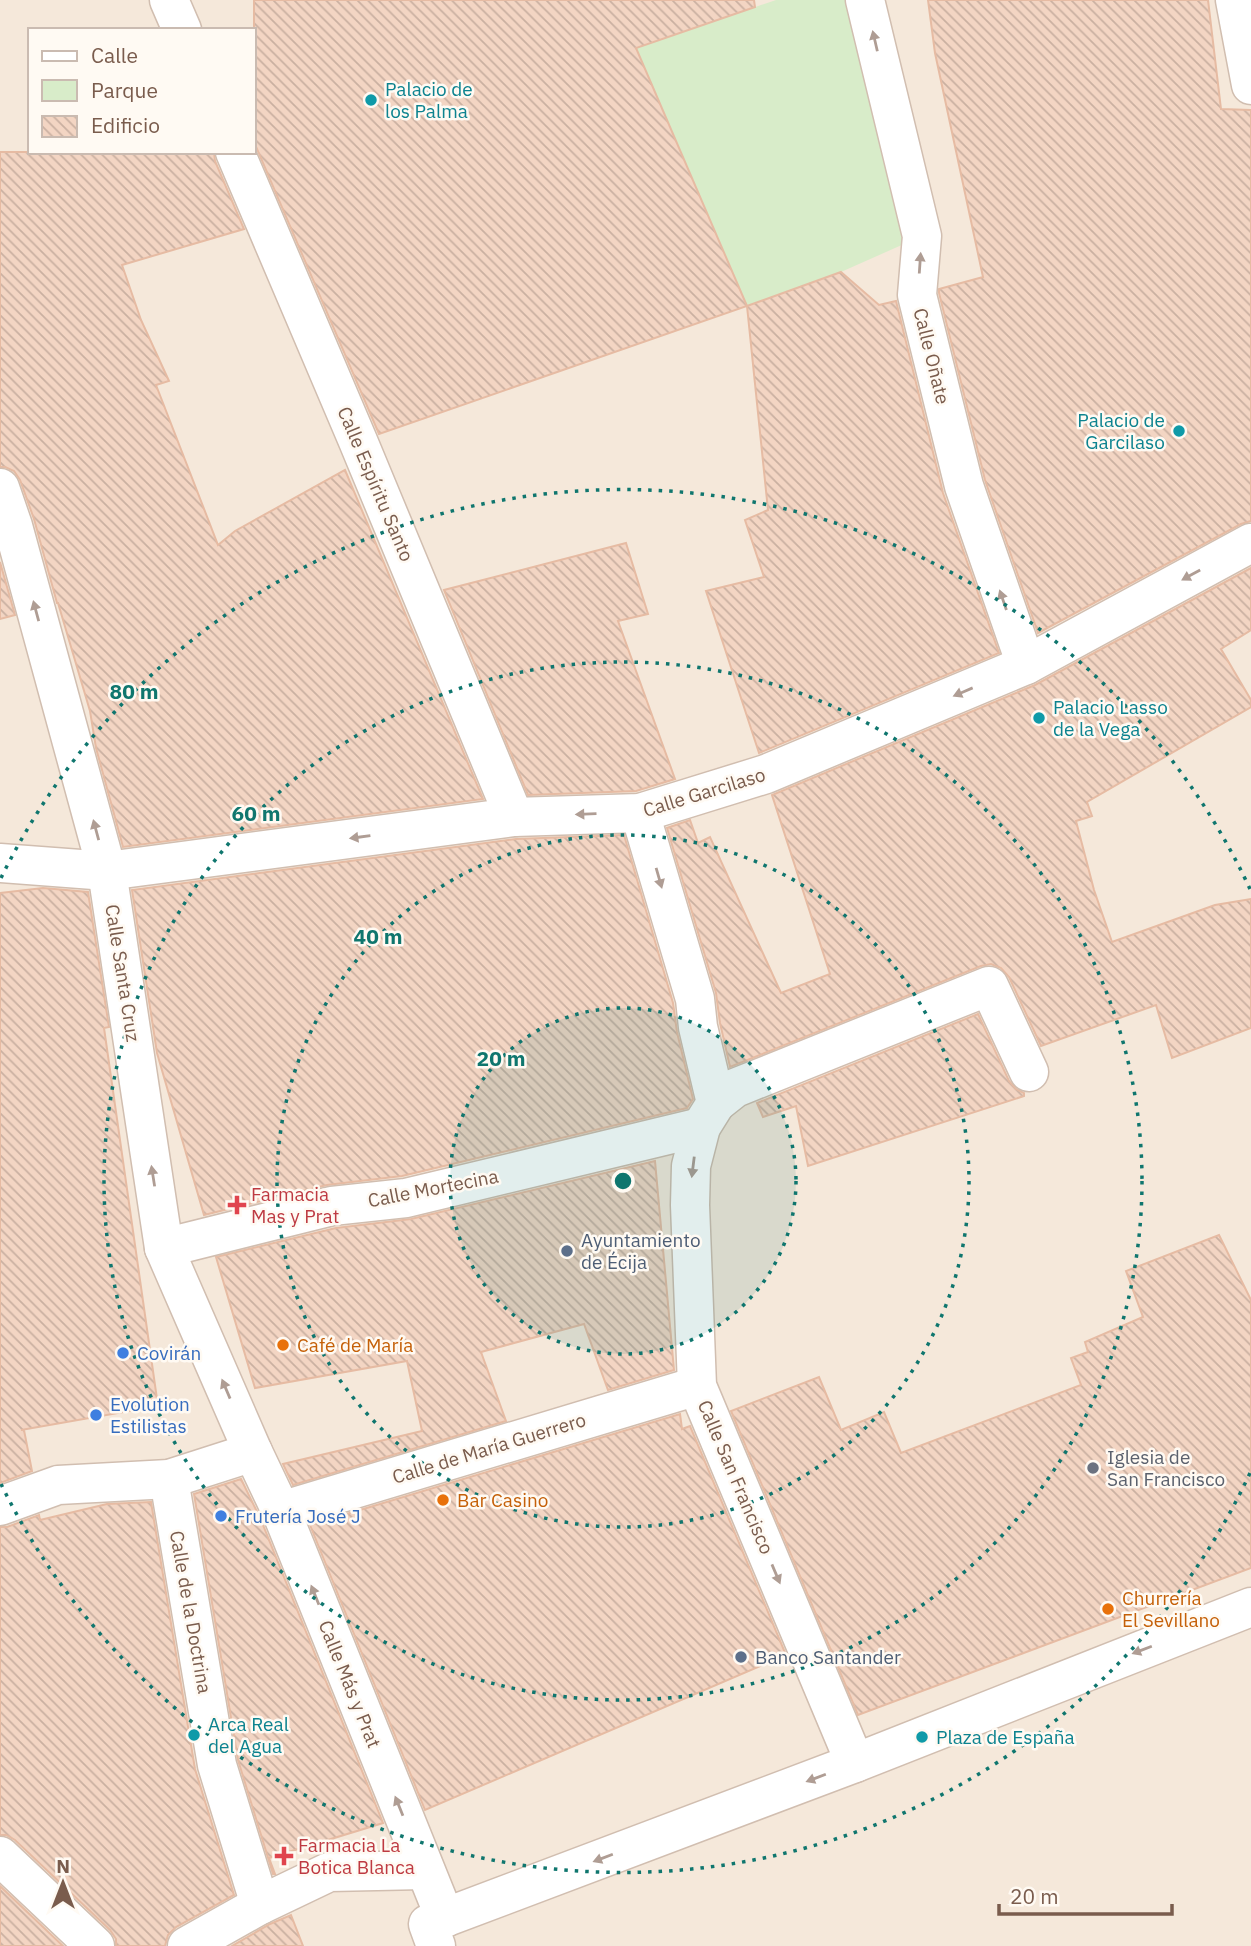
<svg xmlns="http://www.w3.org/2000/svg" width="1251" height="1946" font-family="'IBM Plex Sans',sans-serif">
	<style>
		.residential { fill: #f5e8da; fill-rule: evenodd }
		.green { fill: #d8ecc9 }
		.building { fill: url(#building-back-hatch); stroke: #e6bba3; stroke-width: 2 }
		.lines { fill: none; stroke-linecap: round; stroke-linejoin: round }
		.minor-casing { stroke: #d1beb0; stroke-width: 41 }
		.minor { stroke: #fff; stroke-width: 38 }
		.oneway { fill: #af9d94 }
		.ring { fill: none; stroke: #0f766e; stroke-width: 3.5; stroke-dasharray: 3.5 7 }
		.culture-dot { fill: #0f9aa8; stroke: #fffaf3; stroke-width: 2.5 }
		.health-dot { fill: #e0444e; stroke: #fffaf3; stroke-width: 2.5 }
		.service-dot { fill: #5c6f8a; stroke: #fffaf3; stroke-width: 2.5 }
		.food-dot { fill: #e8710a; stroke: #fffaf3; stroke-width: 2.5 }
		.shop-dot { fill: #3f7fe0; stroke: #fffaf3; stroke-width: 2.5 }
		.worship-dot { fill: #6b7280; stroke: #fffaf3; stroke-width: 2.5 }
		.labels { text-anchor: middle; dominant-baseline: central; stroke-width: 5; stroke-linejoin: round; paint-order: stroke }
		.culture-label { font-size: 19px; fill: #0d838f; stroke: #fffaf3; text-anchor: start }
		.street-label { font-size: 19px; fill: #7a5c4d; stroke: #fffaf3 }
		.health-label { font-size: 19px; fill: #be3a42; stroke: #fffaf3; text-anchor: start }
		.service-label { font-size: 19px; fill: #4e5e75; stroke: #fffaf3; text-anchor: start }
		.food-label { font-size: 19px; fill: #c56008; stroke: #fffaf3; text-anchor: start }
		.shop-label { font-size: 19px; fill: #366cbe; stroke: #fffaf3; text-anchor: start }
		.worship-label { font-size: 19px; fill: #5b616d; stroke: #fffaf3; text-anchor: start }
		.centre { fill: #0f766e; stroke: #fffaf3; stroke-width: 3.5 }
		.ring-label { font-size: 21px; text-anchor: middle; font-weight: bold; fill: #0f766e; stroke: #fffaf3; stroke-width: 5; stroke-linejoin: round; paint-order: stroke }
	</style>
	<defs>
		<pattern id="building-back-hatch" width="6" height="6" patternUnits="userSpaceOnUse" patternTransform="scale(1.75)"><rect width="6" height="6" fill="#f3d5c3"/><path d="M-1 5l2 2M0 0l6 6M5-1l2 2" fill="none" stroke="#cab0a1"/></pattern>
	</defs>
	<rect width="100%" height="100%" fill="#fdf6ec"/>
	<path class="residential" d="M 0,0 L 1251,0 L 1251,1946 L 0,1946 ZM 30,30 L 254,30 L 254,152 L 30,152 Z"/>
	<polygon class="green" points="776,0 865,0 922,236 841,272 747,306 636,48"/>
	<g class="building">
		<polygon points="254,0 754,0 755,7 636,48 747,306 379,434 254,142"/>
		<polygon points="928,0 1208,0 1221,109 1251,110 1251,521 1241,524 1038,633 985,480 939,293 939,289 983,277 935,53"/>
		<polygon points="0,152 214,152 215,161 244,229 122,265 141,320 169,381 156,385 218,545 235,531 345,470 483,799 123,847 96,748 90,711 58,603 57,603 34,519 20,480 14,471 5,467 0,467"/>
		<polygon points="841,272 879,305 896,301 943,493 999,653 759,753 706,591 764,577 745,520 768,510 747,306"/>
		<polygon points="626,543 648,614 618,621 675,779 636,791 528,795 444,590"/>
		<polygon points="0,562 15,615 0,619"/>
		<polygon points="1251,568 1251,630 1221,649 1251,700 1251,707 1087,802 1092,816 1076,821 1094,890 1112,942 1215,905 1251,899 1251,1028 1172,1058 1156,1005 1041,1046 1009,977 1001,968 991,964 981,966 730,1067 720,1023 716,993 667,828 690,820 698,843 710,837 781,993 830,974 772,795 1035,685"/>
		<polygon points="624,835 673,1003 677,1032 693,1099 687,1108 402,1176 327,1185 204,1215 157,1053 132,890 516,839"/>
		<polygon points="43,888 88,892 109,1027 104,1028 158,1406 21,1430 24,1430 32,1471 0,1483 0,893"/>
		<polygon points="978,1014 1009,1081 1016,1089 1024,1093 1024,1096 808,1166 796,1106 763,1117 757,1103"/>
		<polygon points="655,1161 674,1370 608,1390 584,1324 481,1352 506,1421 293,1485 283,1464 422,1431 407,1361 255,1388 216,1257 336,1228 411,1219"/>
		<polygon points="1219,1235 1251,1300 1251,1568 858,1715 731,1411 819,1377 841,1430 884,1412 901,1453 1081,1385 1071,1358 1088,1352 1085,1342 1143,1317 1126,1271"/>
		<polygon points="680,1414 682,1429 690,1426 786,1655 425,1810 310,1525"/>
		<polygon points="241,1479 261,1520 383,1823 269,1858 275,1874 273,1874 238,1760 194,1494"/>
		<polygon points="151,1502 195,1769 234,1895 176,1927 168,1935 165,1946 116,1946 116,1939 110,1930 15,1840 6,1835 0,1835 0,1527 7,1527 39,1515 40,1520 107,1504"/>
		<polygon points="0,1886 63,1946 0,1946"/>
		<polygon points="291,1915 303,1946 232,1946 270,1924"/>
	</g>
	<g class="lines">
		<g class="minor-casing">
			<g id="minor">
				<polyline points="169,0 182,30"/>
				<polyline points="865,0 922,236 917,295 964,486 1026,665"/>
				<polyline points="1235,0 1251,85"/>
				<polyline points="235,152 358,441 514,817"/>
				<polyline points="0,488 13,526 107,871 164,1248 253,1452 281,1511 445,1918"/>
				<polyline points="640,813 695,999 698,1027 716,1103 701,1127 691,1166 690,1205 697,1386 855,1763"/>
				<polyline points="0,863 107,871 514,817 640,813 766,774 1026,665 1251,543"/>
				<polyline points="716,1103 735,1088 989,986 1029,1072"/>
				<polyline points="164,1248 332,1206 406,1198 701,1127"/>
				<polyline points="169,1479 217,1765 260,1905"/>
				<polyline points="0,1506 58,1485 169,1479 253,1452"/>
				<polyline points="281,1511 697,1386"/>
				<polyline points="0,1856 95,1946"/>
				<polyline points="187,1946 260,1905 329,1872 424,1870"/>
				<polyline points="436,1946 428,1924 855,1763 1251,1607"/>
			</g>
		</g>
		<use href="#minor" class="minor"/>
	</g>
	<defs><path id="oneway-solid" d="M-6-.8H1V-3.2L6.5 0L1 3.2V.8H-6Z" transform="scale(1.75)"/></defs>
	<g class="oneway">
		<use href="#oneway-solid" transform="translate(875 41) rotate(-103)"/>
		<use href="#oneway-solid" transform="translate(920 263) rotate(-86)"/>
		<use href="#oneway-solid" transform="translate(1191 575) rotate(151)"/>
		<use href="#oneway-solid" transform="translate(1003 600) rotate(-109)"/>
		<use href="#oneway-solid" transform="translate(36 611) rotate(-105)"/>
		<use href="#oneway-solid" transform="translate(963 692) rotate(157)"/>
		<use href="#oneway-solid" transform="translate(586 814) rotate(178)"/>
		<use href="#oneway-solid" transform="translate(96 830) rotate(-105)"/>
		<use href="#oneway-solid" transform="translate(360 837) rotate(172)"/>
		<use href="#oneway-solid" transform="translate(659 878) rotate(74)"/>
		<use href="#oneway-solid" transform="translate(693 1167) rotate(97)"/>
		<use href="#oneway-solid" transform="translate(153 1176) rotate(-99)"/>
		<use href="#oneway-solid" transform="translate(226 1389) rotate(-113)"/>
		<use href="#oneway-solid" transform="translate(776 1574) rotate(67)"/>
		<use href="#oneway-solid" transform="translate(315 1595) rotate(-112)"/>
		<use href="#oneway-solid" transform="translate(1142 1650) rotate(159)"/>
		<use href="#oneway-solid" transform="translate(816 1778) rotate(159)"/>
		<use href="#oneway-solid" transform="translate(399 1806) rotate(-112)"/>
		<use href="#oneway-solid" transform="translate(603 1858) rotate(159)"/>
	</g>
	<circle cx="623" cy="1181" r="173" fill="#0f766e" fill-opacity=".12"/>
	<g class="ring">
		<circle cx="623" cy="1181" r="173"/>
		<circle cx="623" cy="1181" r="346"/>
		<circle cx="623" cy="1181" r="519"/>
		<path d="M1250 1473A692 692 0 0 1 1 1484M1 878A692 692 0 0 1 1250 889"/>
	</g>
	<g class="culture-dot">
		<circle cx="371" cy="100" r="7"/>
		<circle cx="1179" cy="431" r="7"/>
		<circle cx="1039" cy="718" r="7"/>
		<circle cx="194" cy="1735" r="7"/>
		<circle cx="922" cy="1737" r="7"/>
	</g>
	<g class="health-dot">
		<path d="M233.5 1194.5h7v7h7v7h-7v7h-7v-7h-7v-7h7z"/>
		<path d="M280.5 1845.5h7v7h7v7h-7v7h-7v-7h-7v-7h7z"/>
	</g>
	<g class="service-dot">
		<circle cx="567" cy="1251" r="7"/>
		<circle cx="741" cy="1657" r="7"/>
	</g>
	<g class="food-dot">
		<circle cx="283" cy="1345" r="7"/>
		<circle cx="443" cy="1500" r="7"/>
		<circle cx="1108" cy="1609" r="7"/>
	</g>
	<g class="shop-dot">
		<circle cx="123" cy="1353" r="7"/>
		<circle cx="96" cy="1415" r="7"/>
		<circle cx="221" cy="1516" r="7"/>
	</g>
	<circle class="worship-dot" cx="1093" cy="1468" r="7"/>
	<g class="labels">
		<g class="culture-label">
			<text x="385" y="89">Palacio de<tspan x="385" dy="22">los Palma</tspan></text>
			<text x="1165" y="420" text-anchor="end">Palacio de<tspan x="1165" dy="22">Garcilaso</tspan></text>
			<text x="1053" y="707">Palacio Lasso<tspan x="1053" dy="22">de la Vega</tspan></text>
			<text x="208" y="1724">Arca Real<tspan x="208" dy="22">del Agua</tspan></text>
			<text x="936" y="1737">Plaza de España</text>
		</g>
		<g class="street-label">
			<text transform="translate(932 356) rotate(76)">Calle Oñate</text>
			<text transform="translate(376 484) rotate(67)">Calle Espíritu Santo</text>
			<text transform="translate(704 792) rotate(-17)">Calle Garcilaso</text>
			<text transform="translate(123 973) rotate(81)">Calle Santa Cruz</text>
			<text transform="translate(433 1188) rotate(-11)">Calle Mortecina</text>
			<text transform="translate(489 1448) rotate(-17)">Calle de María Guerrero</text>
			<text transform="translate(736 1477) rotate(67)">Calle San Francisco</text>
			<text transform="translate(191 1612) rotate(80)">Calle de la Doctrina</text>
			<text transform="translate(350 1684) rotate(68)">Calle Más y Prat</text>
		</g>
		<g class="health-label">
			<text x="251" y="1194">Farmacia<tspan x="251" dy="22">Mas y Prat</tspan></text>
			<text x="298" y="1845">Farmacia La<tspan x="298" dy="22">Botica Blanca</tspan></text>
		</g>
		<g class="service-label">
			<text x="581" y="1240">Ayuntamiento<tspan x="581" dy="22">de Écija</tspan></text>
			<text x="755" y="1657">Banco Santander</text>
		</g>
		<g class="food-label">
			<text x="297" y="1345">Café de María</text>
			<text x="457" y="1500">Bar Casino</text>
			<text x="1122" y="1598">Churrería<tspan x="1122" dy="22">El Sevillano</tspan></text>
		</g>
		<g class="shop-label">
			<text x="137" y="1353">Covirán</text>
			<text x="110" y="1404">Evolution<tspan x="110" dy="22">Estilistas</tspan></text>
			<text x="235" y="1516">Frutería José J</text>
		</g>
		<g class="worship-label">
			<text x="1107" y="1457">Iglesia de<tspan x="1107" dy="22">San Francisco</tspan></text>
		</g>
	</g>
	<circle cx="623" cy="1181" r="10" class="centre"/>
	<g class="ring-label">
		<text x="134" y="699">80 m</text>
		<text x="256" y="821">60 m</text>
		<text x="378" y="944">40 m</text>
		<text x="501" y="1066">20 m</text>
	</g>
	<rect x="28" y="28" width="228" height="126" fill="#fffaf3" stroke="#cabbb1" stroke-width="2"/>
	<rect x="42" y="51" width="35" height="10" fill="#ffffff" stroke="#cabbb1" stroke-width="2"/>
	<text x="91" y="63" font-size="21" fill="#7a5c4d">Calle</text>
	<rect x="42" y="80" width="35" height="21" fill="#d8ecc9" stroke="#cabbb1" stroke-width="2"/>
	<text x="91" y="98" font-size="21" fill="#7a5c4d">Parque</text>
	<rect x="42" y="116" width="35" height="21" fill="url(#building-back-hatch)" stroke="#cabbb1" stroke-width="2"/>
	<text x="91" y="133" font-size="21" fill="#7a5c4d">Edificio</text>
	<g transform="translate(63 1883)" stroke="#fffaf3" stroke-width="5" paint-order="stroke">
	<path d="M0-5L12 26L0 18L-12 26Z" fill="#7a5c4d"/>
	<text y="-10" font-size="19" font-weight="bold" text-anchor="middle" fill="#7a5c4d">N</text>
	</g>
	<path d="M999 1904v10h173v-10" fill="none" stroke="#7a5c4d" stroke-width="3.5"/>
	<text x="1010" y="1904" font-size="21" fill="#7a5c4d" stroke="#fffaf3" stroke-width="5" paint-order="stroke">20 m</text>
</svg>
